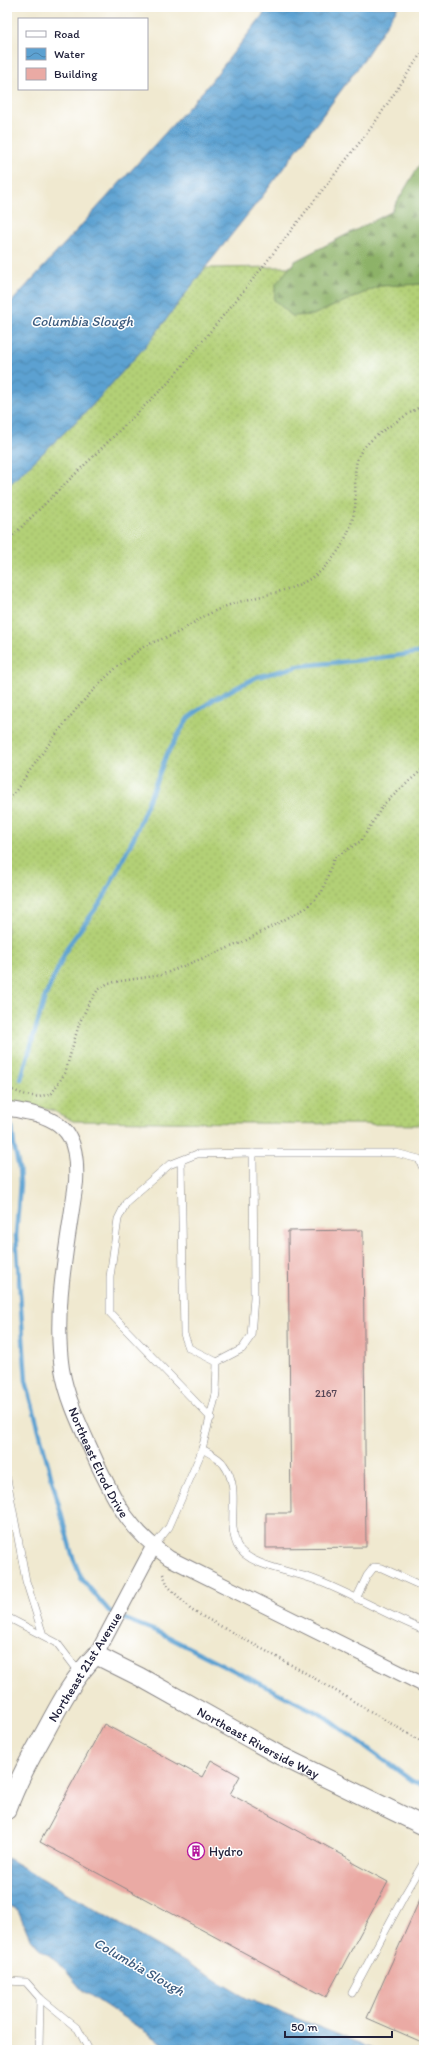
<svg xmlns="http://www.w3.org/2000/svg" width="431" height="2057" viewBox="0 0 431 2057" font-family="Itim,sans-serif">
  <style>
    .grass { fill: url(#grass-dots); stroke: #6a7958 }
    .forest { fill: url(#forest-firs); stroke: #586a51 }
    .water { fill: url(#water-waves); stroke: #3f6286 }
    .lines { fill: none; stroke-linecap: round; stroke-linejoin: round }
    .stream { stroke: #5ca1d1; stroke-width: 4.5 }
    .building { fill: #eaaaa4 }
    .service-casing { stroke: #898686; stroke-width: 8 }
    .minor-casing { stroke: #898686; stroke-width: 16 }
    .tertiary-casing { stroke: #898686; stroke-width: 20 }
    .path { stroke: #898686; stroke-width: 2.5; stroke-dasharray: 1 3; stroke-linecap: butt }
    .service { stroke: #fff; stroke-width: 7 }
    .minor { stroke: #fff; stroke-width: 14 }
    .tertiary { stroke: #fff; stroke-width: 18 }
    .labels { text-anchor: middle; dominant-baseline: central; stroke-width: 3; stroke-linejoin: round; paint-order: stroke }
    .number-label { font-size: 11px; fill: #544455 }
    .street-label { font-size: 13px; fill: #22223b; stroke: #fff }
    .poi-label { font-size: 13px; fill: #22223b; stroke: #fff; text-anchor: start }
    .water-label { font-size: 14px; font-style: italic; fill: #3c5b7e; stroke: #fff }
  </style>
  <defs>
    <pattern id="grass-dots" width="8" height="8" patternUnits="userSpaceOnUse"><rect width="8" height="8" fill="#b2d076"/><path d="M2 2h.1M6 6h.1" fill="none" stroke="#99b267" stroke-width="1.8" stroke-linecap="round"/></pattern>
    <pattern id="forest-firs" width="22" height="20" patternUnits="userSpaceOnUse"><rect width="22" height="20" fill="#8db267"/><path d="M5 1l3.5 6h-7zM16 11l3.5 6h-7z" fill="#739056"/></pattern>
    <pattern id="water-waves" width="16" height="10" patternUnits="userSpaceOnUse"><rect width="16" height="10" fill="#5ca1d1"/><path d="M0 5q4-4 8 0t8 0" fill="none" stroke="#4c83ab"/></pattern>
  </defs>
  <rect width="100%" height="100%" fill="#fff"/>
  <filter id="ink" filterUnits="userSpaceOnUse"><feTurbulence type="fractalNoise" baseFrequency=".025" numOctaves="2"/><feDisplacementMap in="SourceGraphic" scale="8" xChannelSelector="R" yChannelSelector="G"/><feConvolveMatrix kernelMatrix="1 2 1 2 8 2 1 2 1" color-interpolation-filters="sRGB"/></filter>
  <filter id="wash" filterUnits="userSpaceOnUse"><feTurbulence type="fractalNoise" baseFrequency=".012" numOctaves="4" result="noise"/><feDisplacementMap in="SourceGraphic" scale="16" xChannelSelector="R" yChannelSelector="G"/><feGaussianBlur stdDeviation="0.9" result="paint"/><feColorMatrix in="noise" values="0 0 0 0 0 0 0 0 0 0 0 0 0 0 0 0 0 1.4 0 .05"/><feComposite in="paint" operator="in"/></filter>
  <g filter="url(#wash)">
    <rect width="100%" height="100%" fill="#f0e9d0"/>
    <path class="grass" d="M424,265V1125L73,1121L52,1110L7,1102V487L89,409L150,341L205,268Z"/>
    <path class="forest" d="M424,157V284L380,286L313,315L292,316L274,300L276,284L295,261L391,212Z"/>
    <g class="water">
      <path d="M269,7H398L360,65L264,194L205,268L150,341L89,409L7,487V307L205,89Z"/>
      <path d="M7,1858L248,1999L377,2050H173L82,1990L58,1962L38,1947L29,1936L18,1910L7,1904Z"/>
    </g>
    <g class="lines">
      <g class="stream">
        <path d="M21,1079L45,997L68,946L103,899L134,837L167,754L188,718L214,699L257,677L299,666L362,660L424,652"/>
        <path d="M12,1127L14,1146L19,1168L20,1184L16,1236L26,1381L72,1555L81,1578L109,1611L125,1619L158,1632L324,1716L412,1781L424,1786"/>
      </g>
    </g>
    <g id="blocks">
      <g class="building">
        <path d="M363,1230L366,1547L266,1548V1513H291L288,1231Z"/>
        <path d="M104,1724L202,1777L211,1760L240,1776L230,1794L352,1860L351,1862L388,1882L326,1997L40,1842Z"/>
        <path d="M424,1890V2043L367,2018Z"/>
      </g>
    </g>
  </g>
  <g filter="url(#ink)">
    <use href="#blocks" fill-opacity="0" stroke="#898686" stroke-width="1"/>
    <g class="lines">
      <g class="service-casing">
        <g id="service">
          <path d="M181,1161L184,1334L189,1348L217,1362"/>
          <path d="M211,1418L110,1313V1277L118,1219L127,1201L169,1165L197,1154L253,1153"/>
          <path d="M202,1449C209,1453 220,1458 224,1465C242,1489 226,1519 237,1545C247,1566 292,1571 313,1579C351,1593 386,1615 424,1630"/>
          <path d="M7,1479L26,1581L43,1635"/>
          <path d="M153,1547L169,1527L201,1453L216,1394L217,1362L242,1349L251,1336L254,1297L253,1153H396L419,1159L424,1171"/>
          <path d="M356,1599L367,1576L374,1567L382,1568L424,1587"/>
          <path d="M7,1617L57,1643L79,1672"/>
          <path d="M7,1981L26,1982L40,1998L78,2029L89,2050"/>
          <path d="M352,1993L404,1896L424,1862"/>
          <path d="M39,2050L40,1998"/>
        </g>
      </g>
      <g class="minor-casing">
        <g id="minor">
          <path id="s1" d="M7,1109C15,1109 23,1112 31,1113C71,1122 78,1144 76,1182C68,1242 53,1309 62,1369C67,1401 84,1433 97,1463C118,1507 129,1529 169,1558L424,1685"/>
          <path d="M96,1655L153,1547"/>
        </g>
      </g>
      <g class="tertiary-casing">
        <g id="tertiary">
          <path id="s2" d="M7,1810C17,1782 31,1757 45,1732C60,1704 74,1677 96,1655L140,1677L279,1755L424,1826"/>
        </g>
      </g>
      <g class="path">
        <path d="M7,541L169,382L254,278L374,124L424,49"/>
        <path d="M7,803C47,747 85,687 142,648C151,642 163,639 173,635C187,628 199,618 213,612C249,593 297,597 326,566C342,549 351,531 355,507C357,489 351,465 362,450C375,433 406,416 424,404"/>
        <path d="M7,1085L12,1090L26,1095L39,1097L52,1093L65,1073L79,1024L89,1003L97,991L108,983L161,975L243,942L306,908L322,892L334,858L361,841L384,804L424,768"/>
        <path d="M163,1574L168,1586L191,1610L297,1668L424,1743"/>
      </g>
      <use href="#service" class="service"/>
      <use href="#minor" class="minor"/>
      <use href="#tertiary" class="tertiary"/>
    </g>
  </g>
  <defs>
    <g id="building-ring" transform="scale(0.9)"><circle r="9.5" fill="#fff" stroke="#b5179e" stroke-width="1.5"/><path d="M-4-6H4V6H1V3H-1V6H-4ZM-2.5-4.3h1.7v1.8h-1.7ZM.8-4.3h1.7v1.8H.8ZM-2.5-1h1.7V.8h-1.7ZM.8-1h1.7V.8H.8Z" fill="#b5179e"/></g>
  </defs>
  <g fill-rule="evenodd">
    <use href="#building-ring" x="196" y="1851"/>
  </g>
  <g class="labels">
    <g class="number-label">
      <text x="326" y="1393">2167</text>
    </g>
    <g class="street-label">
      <text stroke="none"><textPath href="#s1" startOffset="406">Northeast Elrod Drive</textPath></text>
      <text transform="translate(85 1667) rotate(-58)">Northeast 21st Avenue</text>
      <text stroke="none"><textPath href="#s2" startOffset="364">Northeast Riverside Way</textPath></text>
    </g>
    <g class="poi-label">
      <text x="209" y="1851">Hydro</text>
    </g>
    <g class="water-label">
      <text x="82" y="321">Columbia Slough</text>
      <text transform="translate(139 1967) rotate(30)">Columbia Slough</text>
    </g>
  </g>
  <rect width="431" height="2057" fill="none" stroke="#fff" stroke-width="24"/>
  <rect x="18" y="18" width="130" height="72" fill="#ffffff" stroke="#a7a7b1"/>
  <rect x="26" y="31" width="20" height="6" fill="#ffffff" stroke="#a7a7b1"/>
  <text x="54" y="38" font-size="12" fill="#22223b">Road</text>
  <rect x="26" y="48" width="20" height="12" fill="url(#water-waves)" stroke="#a7a7b1"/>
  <text x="54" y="58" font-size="12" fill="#22223b">Water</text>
  <rect x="26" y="68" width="20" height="12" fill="#eaaaa4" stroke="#a7a7b1"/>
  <text x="54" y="78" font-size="12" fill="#22223b">Building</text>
  <path d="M285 2031v6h107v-6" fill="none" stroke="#22223b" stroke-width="2"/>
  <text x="291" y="2031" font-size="12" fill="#22223b" stroke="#ffffff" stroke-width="3" paint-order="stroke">50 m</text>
</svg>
